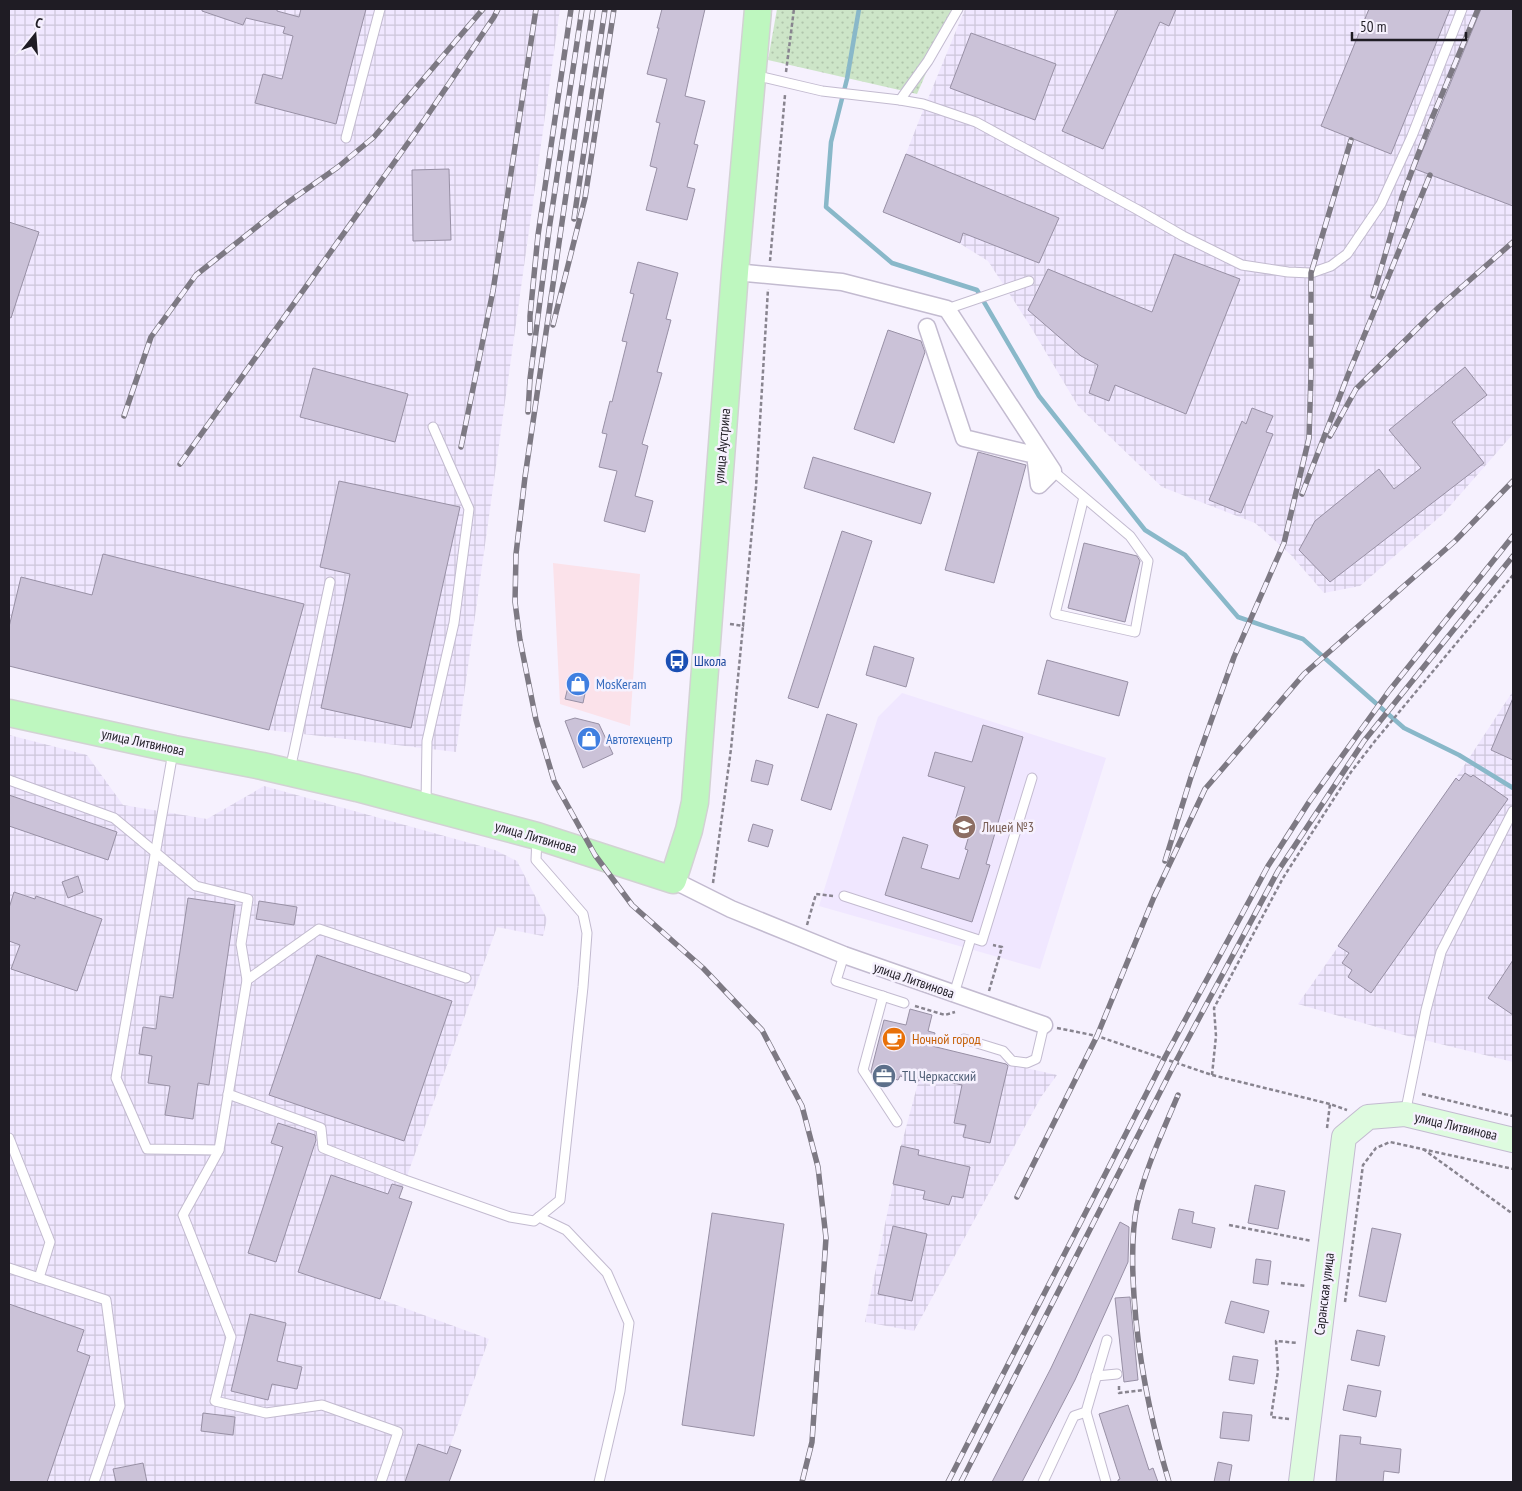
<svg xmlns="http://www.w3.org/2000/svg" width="1522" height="1491" viewBox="0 0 1522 1491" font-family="'PT Sans Narrow',sans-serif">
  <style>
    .commercial { fill: #fbe2ea }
    .industrial { fill: url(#industrial-grid) }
    .built { fill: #f0e7ff }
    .grass { fill: url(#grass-dots) }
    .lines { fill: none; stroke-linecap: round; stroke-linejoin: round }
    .stream { stroke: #89b8c9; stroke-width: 4.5 }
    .building { fill: #cbc2d8; stroke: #9890a5 }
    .service-casing { stroke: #c3bbd0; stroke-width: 11 }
    .minor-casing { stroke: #c3bbd0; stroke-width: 19 }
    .secondary-casing { stroke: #c3bbd0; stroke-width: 26 }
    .primary-casing { stroke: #d2d2d3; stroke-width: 29 }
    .path { stroke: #88848f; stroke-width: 2.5; stroke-dasharray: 4 2.5; stroke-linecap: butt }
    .service { stroke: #fff; stroke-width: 9 }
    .minor { stroke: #fff; stroke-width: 16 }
    .secondary { stroke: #defbdf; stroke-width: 24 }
    .primary { stroke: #bef7bf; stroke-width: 26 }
    .rail-casing { stroke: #7d7983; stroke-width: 5.5 }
    .rail { stroke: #f6f1fe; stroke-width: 4; stroke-dasharray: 11; stroke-linecap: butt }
    .labels { text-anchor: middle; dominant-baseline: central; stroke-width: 5; stroke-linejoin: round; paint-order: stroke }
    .street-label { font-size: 14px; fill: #1f1c24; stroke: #f6f1fe }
    .transit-label { font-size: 14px; fill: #164399; stroke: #f6f1fe; text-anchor: start }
    .shop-label { font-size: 14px; fill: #366cbe; stroke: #f6f1fe; text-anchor: start }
    .education-label { font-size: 14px; fill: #785e54; stroke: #f6f1fe; text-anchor: start }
    .food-label { font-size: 14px; fill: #c56008; stroke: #f6f1fe; text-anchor: start }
    .service-label { font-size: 14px; fill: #4e5e75; stroke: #f6f1fe; text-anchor: start }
  </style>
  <defs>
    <pattern id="industrial-grid" width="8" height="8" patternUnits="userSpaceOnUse" patternTransform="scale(1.25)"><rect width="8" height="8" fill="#f0e7ff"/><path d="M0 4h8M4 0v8" fill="none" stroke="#cdc6da"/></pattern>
    <pattern id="grass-dots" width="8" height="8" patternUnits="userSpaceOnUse" patternTransform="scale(1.25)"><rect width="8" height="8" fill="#cde5c8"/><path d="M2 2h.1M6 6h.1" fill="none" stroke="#b0c4ac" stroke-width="1.8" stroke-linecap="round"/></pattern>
  </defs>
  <rect width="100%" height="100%" fill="#f6f1fe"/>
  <path class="commercial" d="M553,563L640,574L630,726L560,704Z"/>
  <g class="industrial">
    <path d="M9,9H560L456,752L269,730L9,666Z"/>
    <path d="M965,9H1513V434L1443,514L1360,586L1324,593L1291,555L1255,523L1162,487L1078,406L1029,324L988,261L959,243L883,212L920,118Z"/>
    <path d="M1513,691V1062L1404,1035L1298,1004L1456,778Z"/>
    <path d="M9,735L87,755L123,805L207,819L264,786L495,850L517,861L547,919L543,936L497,927L399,1198L412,1202L380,1299L489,1339L450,1446L461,1450L449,1482H9Z"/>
    <path d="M928,1046L1057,1075L1041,1097L914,1331L865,1322L901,1146Z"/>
  </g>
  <path class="built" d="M902,693L1106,758L1040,969L819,906L878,717Z"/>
  <path class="grass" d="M777,9H954L917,94L768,60Z"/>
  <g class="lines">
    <path class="stream" d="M859,9L847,79L831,142L826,207L892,263L977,290L1039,396L1145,530L1185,555L1238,617L1303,639L1404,728L1459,755L1513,788"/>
  </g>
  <g class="building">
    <path d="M202,9H277V11L299,17L301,9H366L336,124L255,103L263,74L282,79L293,36L283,33L285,27L246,18L243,25L202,11Z"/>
    <path d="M662,9H705L685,96L705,101L694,144L698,145L687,187L695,189L687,220L646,210L657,168L650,166L660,123L656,122L667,79L647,74L659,28H657Z"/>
    <path d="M1118,9H1176L1169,26L1160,22L1103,149L1062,131Z"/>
    <path d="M1369,9H1450L1391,154L1321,126Z"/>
    <path d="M1481,9H1513V206L1415,169Z"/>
    <path d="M971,33L1056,64L1035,120L950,88Z"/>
    <path d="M906,154L1059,218L1039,263L963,233L960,243L883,212Z"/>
    <path d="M449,169L451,240L413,241L412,170Z"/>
    <path d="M9,222L39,232L11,318L9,317Z"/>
    <path d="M1174,254L1240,279L1186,414L1115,385L1109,401L1089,393L1098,365L1081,356L1028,310L1048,269L1152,312Z"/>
    <path d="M638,262L678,273L666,319L671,320L657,372L662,373L642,444L648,446L635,496L653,501L645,532L604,521L617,471L599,467L607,434L602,433L610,401L612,402L627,342L622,341L634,294L630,293Z"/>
    <path d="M888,330L921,341L925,352L894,443L854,429Z"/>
    <path d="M1465,367L1487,395L1452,422L1484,463L1330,582L1299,550L1315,521L1379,469L1394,489L1421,468L1389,430Z"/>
    <path d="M313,368L408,394L395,442L300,417Z"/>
    <path d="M1252,408L1273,416L1266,432L1273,434L1241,513L1209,500L1242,421L1246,424Z"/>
    <path d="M978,452L1026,465L994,583L945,570Z"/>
    <path d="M813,457L931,493L921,524L804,488Z"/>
    <path d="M339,481L460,507L411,728L321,708L350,574L320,567Z"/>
    <path d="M842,531L872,541L818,708L788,698Z"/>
    <path d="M1084,543L1137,556L1140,561L1125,622L1068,608Z"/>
    <path d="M103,554L304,604L269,730L9,666V627L21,577L92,595Z"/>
    <path d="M874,646L914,658L906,687L866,675Z"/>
    <path d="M1047,660L1128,682L1119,716L1038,694Z"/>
    <path d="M571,675L588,679L583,703L565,699Z"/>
    <path d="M1513,698V760L1491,750Z"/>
    <path d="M827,714L857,724L831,810L801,800Z"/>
    <path d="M575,718L599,724L613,754L583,768L565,721Z"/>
    <path d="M983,725L1023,737L986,864L990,865L972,922L885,895L903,837L928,845L921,868L959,879L968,850L965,849L971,829L954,824L965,787L928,776L935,752L972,762Z"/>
    <path d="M756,760L773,765L768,785L751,781Z"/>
    <path d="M1465,773L1471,777L1473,775L1508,799L1371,993L1348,977L1352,970L1342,963L1349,953L1338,946L1456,778L1459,781Z"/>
    <path d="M9,795L117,832L108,860L9,826Z"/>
    <path d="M753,824L773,830L768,847L748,841Z"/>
    <path d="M78,876L83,892L68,898L62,882Z"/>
    <path d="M14,892L35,899L36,896L102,919L77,991L11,969L20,945L9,941V908Z"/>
    <path d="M188,898L235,905L209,1085L198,1083L193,1119L165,1115L170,1086L148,1083L152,1056L139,1054L143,1027L156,1029L160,996L173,998Z"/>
    <path d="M259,901L297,907L294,925L256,919Z"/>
    <path d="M317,955L452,1001L404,1141L269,1095Z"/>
    <path d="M1513,960V1015L1488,998Z"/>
    <path d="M910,1009L932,1015L928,1031L935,1033L932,1046L1006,1064L1008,1066L990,1143L963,1137L966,1125L954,1123L962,1085L920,1075L919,1081L900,1076L898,1080L872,1073L871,1071L884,1020L906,1025Z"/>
    <path d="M278,1123L315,1135L316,1140L276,1262L248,1253L283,1147L271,1143Z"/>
    <path d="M901,1146L919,1150L918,1155L970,1167L963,1198L952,1196L949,1205L923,1199L925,1191L893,1184Z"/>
    <path d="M331,1175L388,1194L392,1184L403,1187L399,1198L412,1202L380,1299L298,1272Z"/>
    <path d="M1255,1185L1285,1191L1278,1229L1248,1223Z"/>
    <path d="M1179,1209L1194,1212L1192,1223L1215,1228L1211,1248L1172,1239Z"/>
    <path d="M712,1213L784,1224L754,1436L682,1425Z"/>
    <path d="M1120,1222L1129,1227L1128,1262L1075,1380L1022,1482H992L1051,1368Z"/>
    <path d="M893,1226L927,1234L912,1301L878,1294Z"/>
    <path d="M1372,1228L1401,1234L1386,1302L1359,1296Z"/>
    <path d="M1256,1259L1271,1261L1268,1285L1253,1283Z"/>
    <path d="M1130,1297L1138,1380L1124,1382L1115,1298Z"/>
    <path d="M1231,1301L1269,1311L1264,1333L1225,1323Z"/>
    <path d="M9,1304L84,1330L77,1351L90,1356L47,1482H9Z"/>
    <path d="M250,1314L286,1323L277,1361L302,1367L297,1389L272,1384L268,1400L231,1391Z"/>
    <path d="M1357,1330L1385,1336L1379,1366L1351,1360Z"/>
    <path d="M1233,1356L1258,1360L1254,1384L1229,1380Z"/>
    <path d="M1348,1385L1381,1391L1376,1417L1343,1410Z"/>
    <path d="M1128,1405L1149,1470L1153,1468L1158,1482H1118V1480L1120,1479L1099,1414Z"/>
    <path d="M1223,1412L1252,1415L1249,1441L1220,1438Z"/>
    <path d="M203,1413L235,1417L233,1435L201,1431Z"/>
    <path d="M1340,1435L1361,1437L1360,1444L1401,1449L1399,1473L1384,1471L1383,1482H1336Z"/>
    <path d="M418,1444L447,1454L450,1446L461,1450L449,1482H405Z"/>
    <path d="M1218,1462L1232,1465L1229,1482H1214Z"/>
    <path d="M143,1463L147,1482H116L113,1469Z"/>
  </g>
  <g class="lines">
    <g class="service-casing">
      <g id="service">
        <path d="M754,75L822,91L900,100L928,61L958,9"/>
        <path d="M900,100L923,104L976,122L1138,210L1183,236L1242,265L1288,272L1311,273L1331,266L1347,254L1381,204L1412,136L1462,9"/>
        <path d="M346,138L380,9"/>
        <path d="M947,309L1029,281"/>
        <path d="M1053,471L1130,536L1148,561L1135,632L1055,614L1084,497"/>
        <path d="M173,752L116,1078L147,1149L219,1150"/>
        <path d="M290,770L330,582"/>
        <path d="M9,780L114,818L196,886L248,899L241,944L247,980"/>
        <path d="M426,804L427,741L454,623L469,509L433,427"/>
        <path d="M844,896L982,941L1032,778"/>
        <path d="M844,955L836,981L904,1003"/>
        <path d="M954,994L971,938"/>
        <path d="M883,996L863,1070L897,1122"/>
        <path d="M964,1039L1003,1051L1012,1061L1027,1063L1036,1059L1044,1025"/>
        <path d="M228,1094L321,1128L323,1148L405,1180L510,1217L534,1221L560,1200L583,987L587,933L583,914L536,860L537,838"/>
        <path d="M1405,1114L1426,1010L1441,952L1513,811"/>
        <path d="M9,1138L50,1242L39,1278"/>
        <path d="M539,1217L566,1230L607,1273L629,1323L620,1391L599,1482"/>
        <path d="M9,1268L106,1300L120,1406L94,1482"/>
        <path d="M1096,1376L1117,1374"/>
        <path d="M381,1482L398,1432L322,1405L266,1413L215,1401L231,1337L183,1215L219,1150L247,980L319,929L466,978"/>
        <path d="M1043,1482L1074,1416L1086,1412"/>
        <path d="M1106,1482L1086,1412L1107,1340"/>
      </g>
    </g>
    <g class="minor-casing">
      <g id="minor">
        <path d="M735,272L842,282L947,309L1053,471L1039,485L1035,455L964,438L927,327"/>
        <path d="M673,880L731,909L844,955L1044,1025"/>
      </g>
    </g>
    <g class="secondary-casing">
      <path id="secondary" d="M1301,1482L1344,1137L1368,1117L1405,1114L1513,1140"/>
    </g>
    <g class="primary-casing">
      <path id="primary" d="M9,713L174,749L262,766L357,788L537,836L673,880L689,830L695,802L735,272L758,9"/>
    </g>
    <g class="path">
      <path d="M786,72L794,9"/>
      <path d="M770,261L785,95"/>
      <path d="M730,624L743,626L756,487L768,289"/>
      <path d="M713,883L731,749L743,626"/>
      <path d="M807,925L816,894L833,896"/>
      <path d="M989,991L1002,947L993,945"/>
      <path d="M915,1006L945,1015L955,1012"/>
      <path d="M1057,1028L1097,1036L1212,1075L1330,1104L1347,1110"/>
      <path d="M1212,1075L1216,1036L1214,1008L1283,878L1351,772L1375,741L1513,575"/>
      <path d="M1422,1094L1513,1116"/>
      <path d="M1327,1128L1330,1104"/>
      <path d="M1423,1149L1513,1214"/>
      <path d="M1229,1225L1312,1241"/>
      <path d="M1281,1283L1306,1286"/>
      <path d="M1345,1302L1363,1165L1376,1148L1390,1142L1513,1169"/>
      <path d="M1119,1386V1393L1143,1390"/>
      <path d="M1289,1419L1271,1417L1278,1371L1276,1341L1298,1343"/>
    </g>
    <use href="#service" class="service"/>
    <use href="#minor" class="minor"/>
    <use href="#secondary" class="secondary"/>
    <use href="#primary" class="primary"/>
    <g class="rail-casing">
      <g id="rail">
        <path d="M593,9L525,477L516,554L515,602L520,640L536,720L554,781L595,855L632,905L703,968L762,1030L802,1106L818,1167L826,1238L812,1442L802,1482"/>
        <path d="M574,219L605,9"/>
        <path d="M1373,296L1402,197L1432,118L1478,9"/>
        <path d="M553,325L585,198L614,9"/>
        <path d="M530,333V316L538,235L571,9"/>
        <path d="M528,412L530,379L549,230L582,9"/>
        <path d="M124,416L151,337L196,275L287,203L338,167L374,137L483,9"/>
        <path d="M1330,436L1356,389L1439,307L1513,242"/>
        <path d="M461,447L493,291L536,9"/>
        <path d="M180,464L425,119L494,17L498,9"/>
        <path d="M1302,494L1348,375L1430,175"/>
        <path d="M1165,861L1191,777L1234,657L1284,543L1309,438L1311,374V273L1351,140"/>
        <path d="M1017,1197L1097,1036L1154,897L1205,789L1304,674L1455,541L1513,481"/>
        <path d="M948,1482L1164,1059L1268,866L1309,802L1389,691L1513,536"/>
        <path d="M961,1482L1175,1063L1278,871L1364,741L1513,556"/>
        <path d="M1169,1482C1151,1422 1138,1359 1134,1296C1132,1266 1131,1235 1137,1205C1146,1167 1163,1131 1178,1095"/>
      </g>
    </g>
    <use href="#rail" class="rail"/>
  </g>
  <defs>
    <g id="bus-disc" transform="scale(1.25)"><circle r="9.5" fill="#1a4fb4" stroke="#f6f1fe"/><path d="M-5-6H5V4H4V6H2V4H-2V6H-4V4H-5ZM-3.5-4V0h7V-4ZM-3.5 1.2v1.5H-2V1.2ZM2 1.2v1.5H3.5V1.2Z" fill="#fff"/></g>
    <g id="shop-disc" transform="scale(1.25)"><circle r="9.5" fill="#3f7fe0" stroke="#f6f1fe"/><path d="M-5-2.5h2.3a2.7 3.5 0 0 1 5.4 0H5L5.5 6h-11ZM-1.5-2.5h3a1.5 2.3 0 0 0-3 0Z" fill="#fff"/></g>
    <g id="school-disc" transform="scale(1.25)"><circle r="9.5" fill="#8d6e63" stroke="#f6f1fe"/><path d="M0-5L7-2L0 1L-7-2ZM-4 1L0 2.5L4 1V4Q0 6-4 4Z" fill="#fff"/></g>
    <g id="cafe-disc" transform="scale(1.25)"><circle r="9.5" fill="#e8710a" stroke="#f6f1fe"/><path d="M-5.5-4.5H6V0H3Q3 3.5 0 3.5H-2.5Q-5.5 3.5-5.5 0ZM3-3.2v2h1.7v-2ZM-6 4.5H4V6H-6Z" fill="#fff"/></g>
    <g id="office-disc" transform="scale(1.25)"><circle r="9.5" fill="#5c6f8a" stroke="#f6f1fe"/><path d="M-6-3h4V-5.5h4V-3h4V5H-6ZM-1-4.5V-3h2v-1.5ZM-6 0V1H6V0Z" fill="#fff"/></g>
  </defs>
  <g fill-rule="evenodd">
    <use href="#bus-disc" x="677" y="661"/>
    <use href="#shop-disc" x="578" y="684"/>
    <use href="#shop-disc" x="589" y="739"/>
    <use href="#school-disc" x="964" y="827"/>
    <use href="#cafe-disc" x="894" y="1039"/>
    <use href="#office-disc" x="884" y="1076"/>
  </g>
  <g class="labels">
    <g class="street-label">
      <text transform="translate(722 446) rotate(-85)">улица Аустрина</text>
      <text transform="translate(143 742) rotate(12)">улица Литвинова</text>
      <text transform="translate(536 837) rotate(16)">улица Литвинова</text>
      <text transform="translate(914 980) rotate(19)">улица Литвинова</text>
      <text transform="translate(1456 1126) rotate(13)">улица Литвинова</text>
      <text transform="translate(1324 1294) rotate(-83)">Саранская улица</text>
    </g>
    <g class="transit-label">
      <text x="694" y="661">Школа</text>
    </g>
    <g class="shop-label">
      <text x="596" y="684">MosKeram</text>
      <text x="606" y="739">Автотехцентр</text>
    </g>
    <g class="education-label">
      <text x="982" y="827">Лицей №3</text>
    </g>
    <g class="food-label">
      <text x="912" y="1039">Ночной город</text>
    </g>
    <g class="service-label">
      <text x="902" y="1076">ТЦ Черкасский</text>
    </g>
  </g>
  <rect width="1522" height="1491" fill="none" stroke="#1f1c24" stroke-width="20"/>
  <g transform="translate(35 35) rotate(17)" stroke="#f6f1fe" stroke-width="4" paint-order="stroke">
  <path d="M0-4L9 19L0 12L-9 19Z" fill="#1f1c24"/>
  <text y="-8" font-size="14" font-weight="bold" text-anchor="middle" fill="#1f1c24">С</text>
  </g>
  <path d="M1352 32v8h114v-8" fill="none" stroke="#1f1c24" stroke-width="2.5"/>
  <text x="1360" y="32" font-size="15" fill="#1f1c24" stroke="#f6f1fe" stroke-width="4" paint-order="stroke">50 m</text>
</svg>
